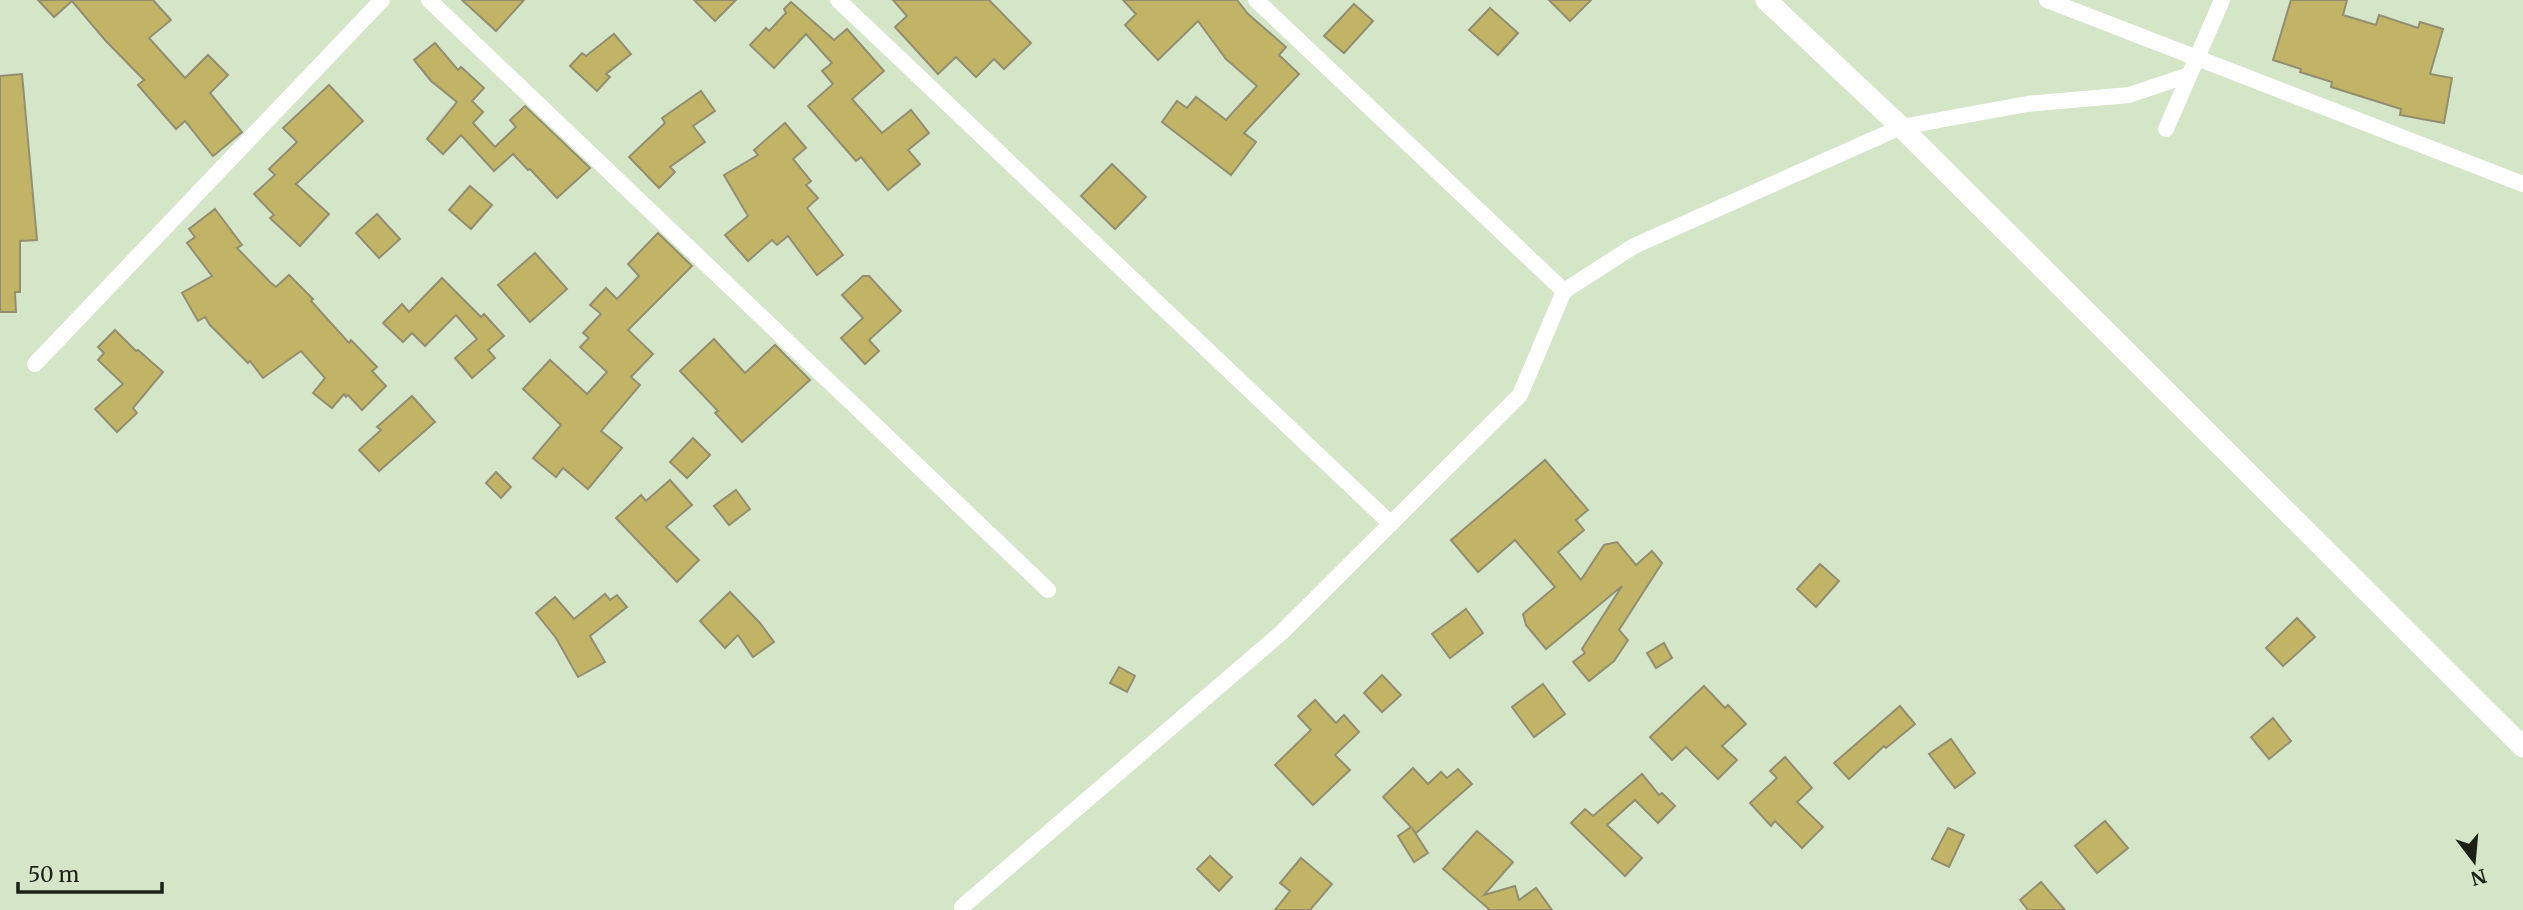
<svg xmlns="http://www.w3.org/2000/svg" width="2523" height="910" viewBox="0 0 2523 910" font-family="Merriweather,serif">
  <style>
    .building { fill: #c2b466; stroke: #938e70; stroke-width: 2 }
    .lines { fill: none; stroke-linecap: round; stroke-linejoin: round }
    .minor { stroke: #fff; stroke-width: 16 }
    .tertiary { stroke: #fff; stroke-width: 21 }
  </style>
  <rect width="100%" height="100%" fill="#d5e5c8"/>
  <g class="building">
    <path d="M38,0H153L171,20L149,38L185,78L208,55L228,75L210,93L242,132L213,156L185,121L176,129L138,85L144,80L105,40L72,1L54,17Z"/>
    <path d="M462,0H524L496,31Z"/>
    <path d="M694,0H736L715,21Z"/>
    <path d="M893,0H989L1031,43L1004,69L994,59L976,77L956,57L938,74L895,27L907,16Z"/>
    <path d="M1123,0H1237L1248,14L1286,47L1279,55L1299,74L1244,133L1256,142L1231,175L1162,122L1177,101L1187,108L1196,97L1226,120L1257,86L1226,59L1198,21L1158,60L1125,25L1136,14Z"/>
    <path d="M1549,0H1591L1570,21Z"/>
    <path d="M2291,0H2347L2343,15L2376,25L2379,15L2418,28L2420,22L2443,29L2430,74L2452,78L2444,123L2400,115L2401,109L2331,87L2332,82L2300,72L2301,69L2273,60Z"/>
    <path d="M791,2L834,40L847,29L884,71L852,99L882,133L911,110L929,133L908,150L920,164L888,190L861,157L856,161L808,106L833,84L822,71L832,63L806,34L774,68L750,45L766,28L769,31L786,13L784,9Z"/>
    <path d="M1354,4L1373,21L1344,53L1324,36Z"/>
    <path d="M1490,8L1518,33L1498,55L1469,30Z"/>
    <path d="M614,34L631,54L606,74L610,77L597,91L570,66L582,53L586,56Z"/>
    <path d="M435,43L458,70L461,67L484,88L472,101L483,112L473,123L495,147L516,127L510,120L525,106L590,168L557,198L530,169L528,170L513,154L494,171L461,135L443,154L427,139L457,102L431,81L414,60Z"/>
    <path d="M22,74L37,240L20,241V292H15L16,312H0V76Z"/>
    <path d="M329,85L363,121L296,184L329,214L300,246L270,218L274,215L254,194L275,175L269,169L297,142L283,128Z"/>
    <path d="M701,91L715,111L693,126L705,142L670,167L675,172L659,188L629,157L665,123L662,118Z"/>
    <path d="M785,123L806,148L793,159L811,181L806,185L818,198L807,208L843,255L817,275L788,236L777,245L772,240L748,261L725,235L748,216L724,175L758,155L754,150Z"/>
    <path d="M1112,164L1146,197L1115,229L1081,196Z"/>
    <path d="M470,186L492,205L471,229L449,210Z"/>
    <path d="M215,209L242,245L237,248L270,282L276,287L289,275L313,299L311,301L349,343L351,340L377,367L372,371L386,386L362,410L348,395L346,397L344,394L332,408L313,393L325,378L301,351L263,378L250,361L248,363L210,325L205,317L198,321L182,293L212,276L187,243L195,237L189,229Z"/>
    <path d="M377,214L400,239L379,258L356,233Z"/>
    <path d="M658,233L692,266L628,330L653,354L631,377L640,385L601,431L622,448L588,489L563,468L556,477L533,458L561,425L523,389L550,360L587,394L607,372L580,347L589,338L583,333L601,314L590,305L606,288L617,299L639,276L628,264Z"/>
    <path d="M535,253L567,289L530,322L498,285Z"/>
    <path d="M863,276H869L901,311L869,340L879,351L865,364L841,338L863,318L842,295Z"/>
    <path d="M442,278L481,317L484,314L504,336L488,350L495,358L472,378L455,358L477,339L456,315L425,346L412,333L403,342L383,323L402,304L409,312Z"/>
    <path d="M115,330L136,351L138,350L163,372L133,408L137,413L117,432L95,409L123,384L98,360L104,353L98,347Z"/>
    <path d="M714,339L745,373L775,345L810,380L742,442L715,413L718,411L680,371Z"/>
    <path d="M412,396L435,422L379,471L359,450L381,430L377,427Z"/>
    <path d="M693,438L710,455L687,478L670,462Z"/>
    <path d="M1545,460L1588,510L1576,520L1584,530L1558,552L1581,580L1604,545L1617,542L1636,565L1652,551L1662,563L1619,630L1628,640L1614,661L1589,681L1573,662L1585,653L1582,649L1622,586L1546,649L1526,625L1523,614L1555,587L1515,540L1478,572L1451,540Z"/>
    <path d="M496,472L511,487L501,498L486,483Z"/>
    <path d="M670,480L692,505L666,527L699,560L677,582L616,518L641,495L646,501Z"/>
    <path d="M736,490L750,509L729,525L714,506Z"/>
    <path d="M1820,564L1839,581L1816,607L1797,589Z"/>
    <path d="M730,592L760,623L774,642L753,657L738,635L725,648L700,621Z"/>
    <path d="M605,594L610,600L617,595L627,607L590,636L605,662L578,677L556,638L536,613L555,597L574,619Z"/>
    <path d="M1466,609L1483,633L1450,658L1432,634Z"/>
    <path d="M2297,618L2315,637L2283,666L2266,648Z"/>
    <path d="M1664,643L1672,658L1656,668L1647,653Z"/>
    <path d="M1119,667L1135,676L1127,692L1110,683Z"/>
    <path d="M1382,675L1401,695L1382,712L1364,693Z"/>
    <path d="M1543,684L1565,714L1534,737L1512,707Z"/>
    <path d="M1704,686L1725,708L1728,705L1746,724L1722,746L1737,760L1718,779L1686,747L1672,760L1650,737Z"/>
    <path d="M1315,700L1336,723L1344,715L1359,732L1335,755L1350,770L1313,805L1275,765L1311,730L1298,716Z"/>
    <path d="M1900,706L1915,724L1886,748L1884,746L1849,779L1834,763Z"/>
    <path d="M2273,718L2291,741L2269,759L2251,737Z"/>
    <path d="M1951,739L1975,773L1955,788L1929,754Z"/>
    <path d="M1785,757L1812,788L1797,802L1823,827L1802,848L1775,821L1771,826L1750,803L1777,778L1770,771Z"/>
    <path d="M1413,768L1428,784L1441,772L1447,778L1458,769L1472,784L1416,833L1412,828L1428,853L1414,862L1398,836L1411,827L1383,797Z"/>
    <path d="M1642,774L1659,795L1662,793L1675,806L1658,823L1635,800L1607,825L1642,858L1625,876L1571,823L1585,809L1593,816Z"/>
    <path d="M2105,821L2128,848L2097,873L2075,846Z"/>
    <path d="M1948,828L1964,835L1949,867L1932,859Z"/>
    <path d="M1477,831L1513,862L1484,895L1515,886L1519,900L1536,888L1552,910H1490L1443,869Z"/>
    <path d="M1210,856L1232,877L1219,891L1197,869Z"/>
    <path d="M1301,858L1332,884L1310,910H1275L1290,891L1280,883Z"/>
    <path d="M2041,882L2065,910H2028L2020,900Z"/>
  </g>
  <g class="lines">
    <g class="minor">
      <path d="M429,0L1048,590"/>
      <path d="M838,0L1391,524"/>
      <path d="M1256,0L1564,291"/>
      <path d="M2047,0L2523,184"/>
      <path d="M2166,129L2222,0"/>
      <path d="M35,364L382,0"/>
      <path d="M962,907L1281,633L1520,395L1564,291L1634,246L1901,127L2027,104L2129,95L2189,75"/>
    </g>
    <path class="tertiary" d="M1766,0L1901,127L2523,747"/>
  </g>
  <g transform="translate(2474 861) rotate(164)" stroke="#d5e5c8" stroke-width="5" paint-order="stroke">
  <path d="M0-5L12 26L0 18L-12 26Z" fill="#1b2116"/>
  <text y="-10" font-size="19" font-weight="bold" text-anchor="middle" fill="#1b2116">N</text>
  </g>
  <path d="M18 882v10h144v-10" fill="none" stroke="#1b2116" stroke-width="3.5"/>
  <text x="28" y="882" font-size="21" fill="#1b2116" stroke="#d5e5c8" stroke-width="5" paint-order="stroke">50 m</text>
</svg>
